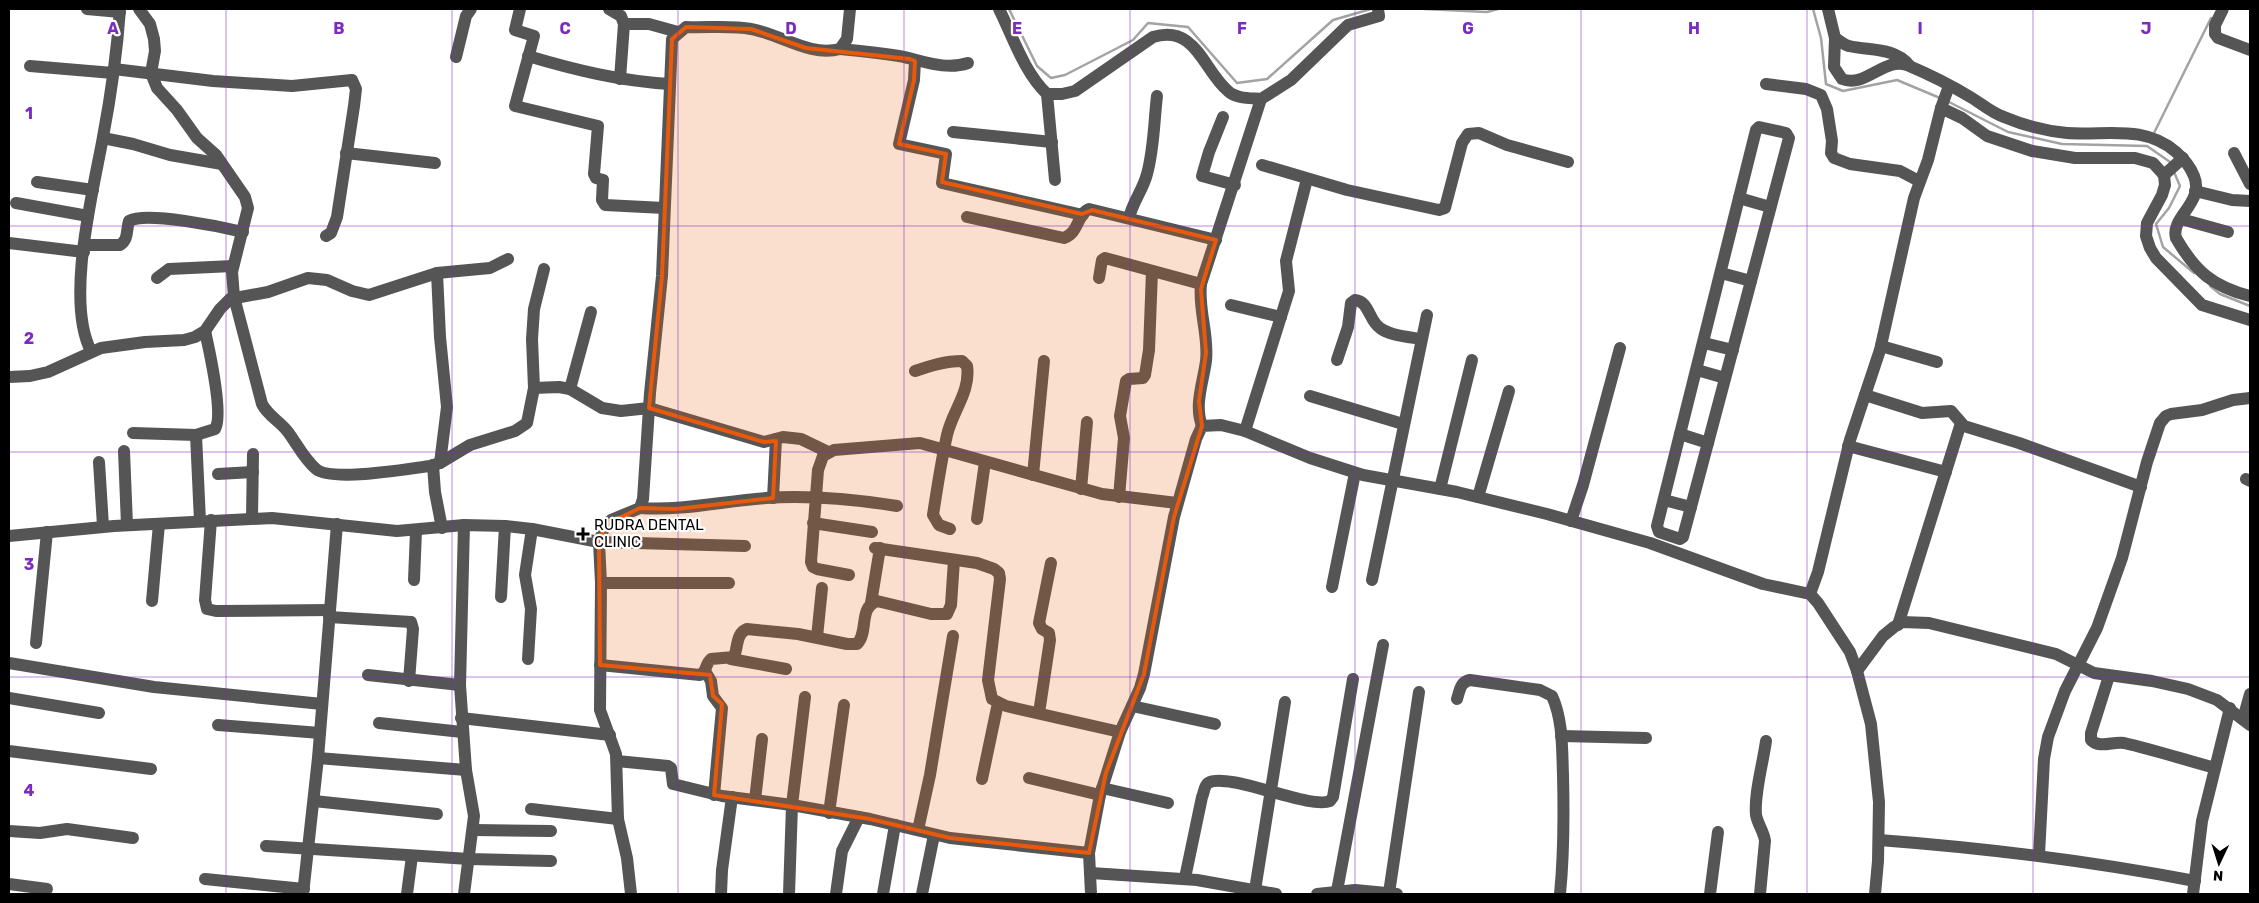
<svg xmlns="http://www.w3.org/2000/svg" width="2259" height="903" viewBox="0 0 2259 903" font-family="Rubik,sans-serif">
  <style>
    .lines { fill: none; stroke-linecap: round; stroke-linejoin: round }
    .stream { stroke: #a3a3a3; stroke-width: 2.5 }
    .minor { stroke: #555; stroke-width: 12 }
    .marked { fill: #e8590c; fill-opacity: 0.2; stroke: #e8590c; stroke-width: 4; stroke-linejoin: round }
    .grid { fill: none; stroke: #7b2cbf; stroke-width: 1; stroke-opacity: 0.55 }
    .poi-dot { fill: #000; stroke: #fff; stroke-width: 2 }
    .labels { text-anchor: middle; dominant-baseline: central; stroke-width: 4.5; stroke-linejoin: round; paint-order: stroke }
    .poi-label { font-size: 15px; fill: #000; stroke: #fff; text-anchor: start }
    .grid-label { font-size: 16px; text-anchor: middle; font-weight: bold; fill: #7b2cbf; stroke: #fff; stroke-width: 4.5; stroke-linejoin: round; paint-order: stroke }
  </style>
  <rect width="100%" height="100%" fill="#fff"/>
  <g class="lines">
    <g class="stream">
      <path d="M1009,9L1037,66L1051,78L1065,75L1133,40L1148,23L1188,27L1237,83L1267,79L1333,20L1371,9"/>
      <path d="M1424,9L1487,12L1498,9"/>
      <path d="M1813,9L1821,38L1826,84L1843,91L1897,80L1940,98"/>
      <path d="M1947,101L2008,132L2062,144L2147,146L2170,162"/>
      <path d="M2153,135L2211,18"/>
      <path d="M2174,172L2180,186L2169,208L2156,224L2163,247L2194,273"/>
      <path d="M2210,286L2220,294L2250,306"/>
    </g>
    <g class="minor">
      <path d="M87,9L120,12"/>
      <path d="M139,9L150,24L154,39L155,51L151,73L157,88L177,110L197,138L216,155L245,197L248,208L232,272L234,297L262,404C268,416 280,421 288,432C297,444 304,459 316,469C331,482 409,469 430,466L440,463L470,445L515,431L527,423L534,388L532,339L534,309L544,269"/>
      <path d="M520,9L515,30L534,36L515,106L598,126L594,174L596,178L603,180L602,200L605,205L664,208"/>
      <path d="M609,9L621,16L624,24L620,79"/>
      <path d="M999,9C1013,37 1024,72 1047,94H1062L1075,91L1153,37C1196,24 1203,70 1228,91C1236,99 1251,98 1261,99"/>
      <path d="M1828,9L1835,38L1834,67L1842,79C1866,88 1884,57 1907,65C1926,73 1954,87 1972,98C1982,104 1992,113 2004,117C2023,125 2046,131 2067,133C2105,136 2144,124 2176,152C2183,158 2190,166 2194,176C2205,203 2170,217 2176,238C2195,271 2213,287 2250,296"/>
      <path d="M2223,9L2215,25V34L2218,38L2250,50"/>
      <path d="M624,24H649L678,32"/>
      <path d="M1835,38C1839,40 1844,45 1849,46C1870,51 1894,47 1909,65"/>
      <path d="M840,49C860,51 879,53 899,56C921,60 945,71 968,63"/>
      <path d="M528,56C575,70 620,81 670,84"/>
      <path d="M456,57L466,16L471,9"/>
      <path d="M915,61L914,80L899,144L946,154L942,183L1083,215"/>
      <path d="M30,66L113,73"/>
      <path d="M114,69L213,81L292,86L352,80L356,89L354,106L337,217L331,233L326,236"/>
      <path d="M1766,84L1806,89L1821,95L1827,109L1832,141L1831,153L1834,158L1850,164L1900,171L1919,181"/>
      <path d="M1949,86L1941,108L1962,118L1987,136L2032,151L2075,158H2135L2153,163L2164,175L2165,185L2162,195L2147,223L2146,236L2150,248L2156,258L2202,305L2250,320"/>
      <path d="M1047,94L1055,180"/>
      <path d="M1223,117L1209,152L1202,176L1235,185"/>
      <path d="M1759,127L1786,133L1789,138L1683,537L1680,539L1659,532L1657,526L1756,130Z"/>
      <path d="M953,132L1052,142"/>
      <path d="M103,138L133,144L170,155L222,164"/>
      <path d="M346,153L435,163"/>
      <path d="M2234,153L2250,184"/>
      <path d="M1262,165L1347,190L1439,210L1445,208L1446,204L1462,143L1468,134L1479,133L1507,145L1568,162"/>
      <path d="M2164,175L2183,158"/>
      <path d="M37,182L93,190"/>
      <path d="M2195,191L2232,200L2250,201"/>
      <path d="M1739,198L1770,207"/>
      <path d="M16,203L88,216"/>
      <path d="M967,217L1064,238C1079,233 1077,214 1089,209L1216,240"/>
      <path d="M1129,218C1133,201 1143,190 1147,174C1154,149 1154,121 1157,96"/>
      <path d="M2181,219L2228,232"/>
      <path d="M9,243L84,252"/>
      <path d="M84,245H120C129,239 126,230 129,221C146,211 222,227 243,232"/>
      <path d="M437,273L440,337L447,407L440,463"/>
      <path d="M1721,273L1751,281"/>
      <path d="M157,278L169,269L233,266"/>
      <path d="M1099,278L1102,260L1105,258L1201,284"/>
      <path d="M1231,305L1281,317"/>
      <path d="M1704,343L1733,350"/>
      <path d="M1881,346L1937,362"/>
      <path d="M91,351C65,301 93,192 103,137C111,95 117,52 120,9"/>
      <path d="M1337,360L1348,327L1351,303L1355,300C1369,301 1369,321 1380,328C1390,336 1409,337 1421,339"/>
      <path d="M1697,370L1725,378"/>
      <path d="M915,371C930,366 945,361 962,361L967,366C971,391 952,412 947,435C941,462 937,489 933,515L939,525L950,529"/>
      <path d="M9,377L30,376L48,372L101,348L145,342L184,340L195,337L205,331L220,309L230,299L268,292L308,278L327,280L352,291L369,295L437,273L490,268L508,259"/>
      <path d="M534,388L559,387L570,389L602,408L621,411L649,408L764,442L783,437L801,439L828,452"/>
      <path d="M570,389L591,312"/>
      <path d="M1865,395L1922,413L1951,411L1964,426L2019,443L2141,487"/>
      <path d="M1310,396L1403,424"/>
      <path d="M1202,426C1194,405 1203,383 1206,361C1209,335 1198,310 1201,284L1261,99L1291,80L1348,25L1379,16L1378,9"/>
      <path d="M1245,431L1289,291L1286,261L1307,179"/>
      <path d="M133,433L196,435L215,429C224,415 209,349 205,331"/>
      <path d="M1680,434L1708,443"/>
      <path d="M196,435L200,521"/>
      <path d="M1848,446L1946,472"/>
      <path d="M124,451L127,525"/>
      <path d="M99,462L103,526"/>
      <path d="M433,465L435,492L442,528"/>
      <path d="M218,474L253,472"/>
      <path d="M1033,475L1044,361"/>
      <path d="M2246,479L2250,481"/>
      <path d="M1081,489L1087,422"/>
      <path d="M1440,489L1472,360"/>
      <path d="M1119,497L1124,438L1120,416L1126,381L1129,379L1143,378L1145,375L1149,350L1152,271"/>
      <path d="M1478,497L1509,391"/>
      <path d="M773,498L776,439"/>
      <path d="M1664,500L1691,507"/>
      <path d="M640,508C683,511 723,501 766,498C810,495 853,499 897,506"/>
      <path d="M252,518L253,454"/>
      <path d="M977,519L985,462"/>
      <path d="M211,520L205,600L207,609L216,611L330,610"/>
      <path d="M1571,521L1583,485L1620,348"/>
      <path d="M813,523L872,532"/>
      <path d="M464,525L460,685L466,770L474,816L464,894"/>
      <path d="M9,536L114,526L272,518L397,531L464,525L505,526L532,529L599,542L745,546"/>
      <path d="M875,548L977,563L994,569L999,573L1000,579L988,680L992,699L1006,706L1120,732"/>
      <path d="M849,575L817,569L813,567L811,562L818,470L823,456L834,450L920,443L1102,494L1177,503"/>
      <path d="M414,580L416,531"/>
      <path d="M1372,580L1427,315"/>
      <path d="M601,583H729"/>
      <path d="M1332,587L1355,473"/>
      <path d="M1810,594L1818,572L1850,440L1880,350L1914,198L1928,160L1941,108"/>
      <path d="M501,597L505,526"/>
      <path d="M152,601L159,524"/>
      <path d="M871,603L880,548"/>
      <path d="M329,617L411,622L413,629L409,681"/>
      <path d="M1898,625L1961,423"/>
      <path d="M817,637L822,588"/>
      <path d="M36,643L47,532"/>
      <path d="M528,659L531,609L525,575L532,529"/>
      <path d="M731,659L786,669"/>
      <path d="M9,663L154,687L322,704"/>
      <path d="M600,665L700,675C707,672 705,664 711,659L734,657C738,647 736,633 747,629L798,634L847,644H857C869,632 858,608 877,601L931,614H947L951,605L954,560"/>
      <path d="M705,671L711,681L713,696L722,708L714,795"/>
      <path d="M1857,671L1883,636L1894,627L1902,622L1929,623L2056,654L2094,673L2152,681L2188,689L2217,700L2250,725"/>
      <path d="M368,675L460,685"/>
      <path d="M2109,676L2091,733V740C2100,749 2113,741 2124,743C2155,750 2185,760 2215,768"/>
      <path d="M9,698L99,713"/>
      <path d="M1457,699C1460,690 1460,682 1470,680L1540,690L1552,696C1563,720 1562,749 1563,775C1564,815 1564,854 1560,894"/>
      <path d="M1132,706L1215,724"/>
      <path d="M1039,713L1050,640L1049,633L1042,629L1039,623L1051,563"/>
      <path d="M461,718L610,735"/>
      <path d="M2243,719L2250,694"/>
      <path d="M379,723L462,732"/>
      <path d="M218,725L320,733"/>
      <path d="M1561,736L1646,738"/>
      <path d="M9,751L151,769"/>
      <path d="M318,758L466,770"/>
      <path d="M617,761L668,766L671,768L673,784L722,796L792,805L870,819L950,838L1089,853"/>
      <path d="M1029,778L1100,795"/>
      <path d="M982,779L998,703"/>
      <path d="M1102,788L1168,803"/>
      <path d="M755,800L762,739"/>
      <path d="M314,801L437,814"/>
      <path d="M531,809L618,819"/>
      <path d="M829,813L844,705"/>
      <path d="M474,830L551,831"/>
      <path d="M918,830L930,775L953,636"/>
      <path d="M9,831L40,833L67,829L133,838"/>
      <path d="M1879,840C1986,848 2090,861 2195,881"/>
      <path d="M266,846L469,859L551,861"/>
      <path d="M2039,855L2044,759L2048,737L2065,691L2097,628L2122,558L2147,462L2160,423L2166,416L2171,414L2202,410L2233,400L2250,398"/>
      <path d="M1091,873L1197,880L1276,894"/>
      <path d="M1185,878L1202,797C1204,793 1204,786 1208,783C1227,771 1310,810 1330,801L1333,797L1353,679"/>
      <path d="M205,879L304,889"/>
      <path d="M9,884L47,889"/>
      <path d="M1255,890L1285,702"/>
      <path d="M1337,891L1383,645"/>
      <path d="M1389,893L1419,692"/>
      <path d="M303,894L318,758L337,524"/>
      <path d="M407,894L412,856"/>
      <path d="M631,894L627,858L618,819L616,754L600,710L601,583L599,542L605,525L611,520L640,508L643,499L650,393L662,276L672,39L686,27C707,28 731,25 751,29C781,34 809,57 840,49L847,39L850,9"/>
      <path d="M721,894L722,870L732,797"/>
      <path d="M789,894L792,805L805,697"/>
      <path d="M836,894L842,851L859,817"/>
      <path d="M883,894L895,825"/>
      <path d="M922,894L934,835"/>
      <path d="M1091,894L1089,853L1100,795L1120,732L1140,688L1144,674L1174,517L1196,439L1202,426L1221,425L1245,431L1310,458L1363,475L1457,492L1547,514L1650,543L1763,584L1810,594L1818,603L1850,652L1857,671L1871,724L1879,802L1878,861L1875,894"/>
      <path d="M1317,894L1355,890L1397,894"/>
      <path d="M1710,894L1718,832"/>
      <path d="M1760,894L1765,841C1764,832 1758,825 1756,815C1754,794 1763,763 1766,741"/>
      <path d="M2193,894L2202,821L2230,708"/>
    </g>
  </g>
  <path class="marked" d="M686,27L751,29L806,48L910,59L915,61L914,80L899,144L946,154L942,182L1082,214L1092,210L1216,240L1201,289L1206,353L1199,401L1202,426L1174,517L1144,674L1106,773L1089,853L950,838L870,819L714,795L722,704L713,696L710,675L600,665L599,542L605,525L640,508L676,509L773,498L776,441L764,442L649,408L662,276L672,39Z"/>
  <path class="grid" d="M226,9V894M452,9V894M678,9V894M904,9V894M1130,9V894M1355,9V894M1581,9V894M1807,9V894M2033,9V894M9,226H2250M9,452H2250M9,677H2250"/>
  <path class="poi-dot" d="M580.5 526.5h5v5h5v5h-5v5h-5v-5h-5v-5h5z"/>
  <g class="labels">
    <g class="poi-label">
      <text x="594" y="525">RUDRA DENTAL<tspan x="594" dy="17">CLINIC</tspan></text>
    </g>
  </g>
  <g class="grid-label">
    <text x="113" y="34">A</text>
    <text x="339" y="34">B</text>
    <text x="565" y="34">C</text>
    <text x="791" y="34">D</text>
    <text x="1017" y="34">E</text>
    <text x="1242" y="34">F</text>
    <text x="1468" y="34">G</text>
    <text x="1694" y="34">H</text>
    <text x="1920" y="34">I</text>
    <text x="2146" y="34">J</text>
    <text x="29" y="119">1</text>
    <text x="29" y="344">2</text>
    <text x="29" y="570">3</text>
    <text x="29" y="796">4</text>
  </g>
  <rect width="2259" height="903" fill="none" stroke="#000000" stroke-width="20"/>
  <g transform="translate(2219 863) rotate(184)" stroke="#ffffff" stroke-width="4" paint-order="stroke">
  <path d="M0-4L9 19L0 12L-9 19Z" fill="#000000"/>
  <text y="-8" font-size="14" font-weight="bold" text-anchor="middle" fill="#000000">N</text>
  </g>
</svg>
